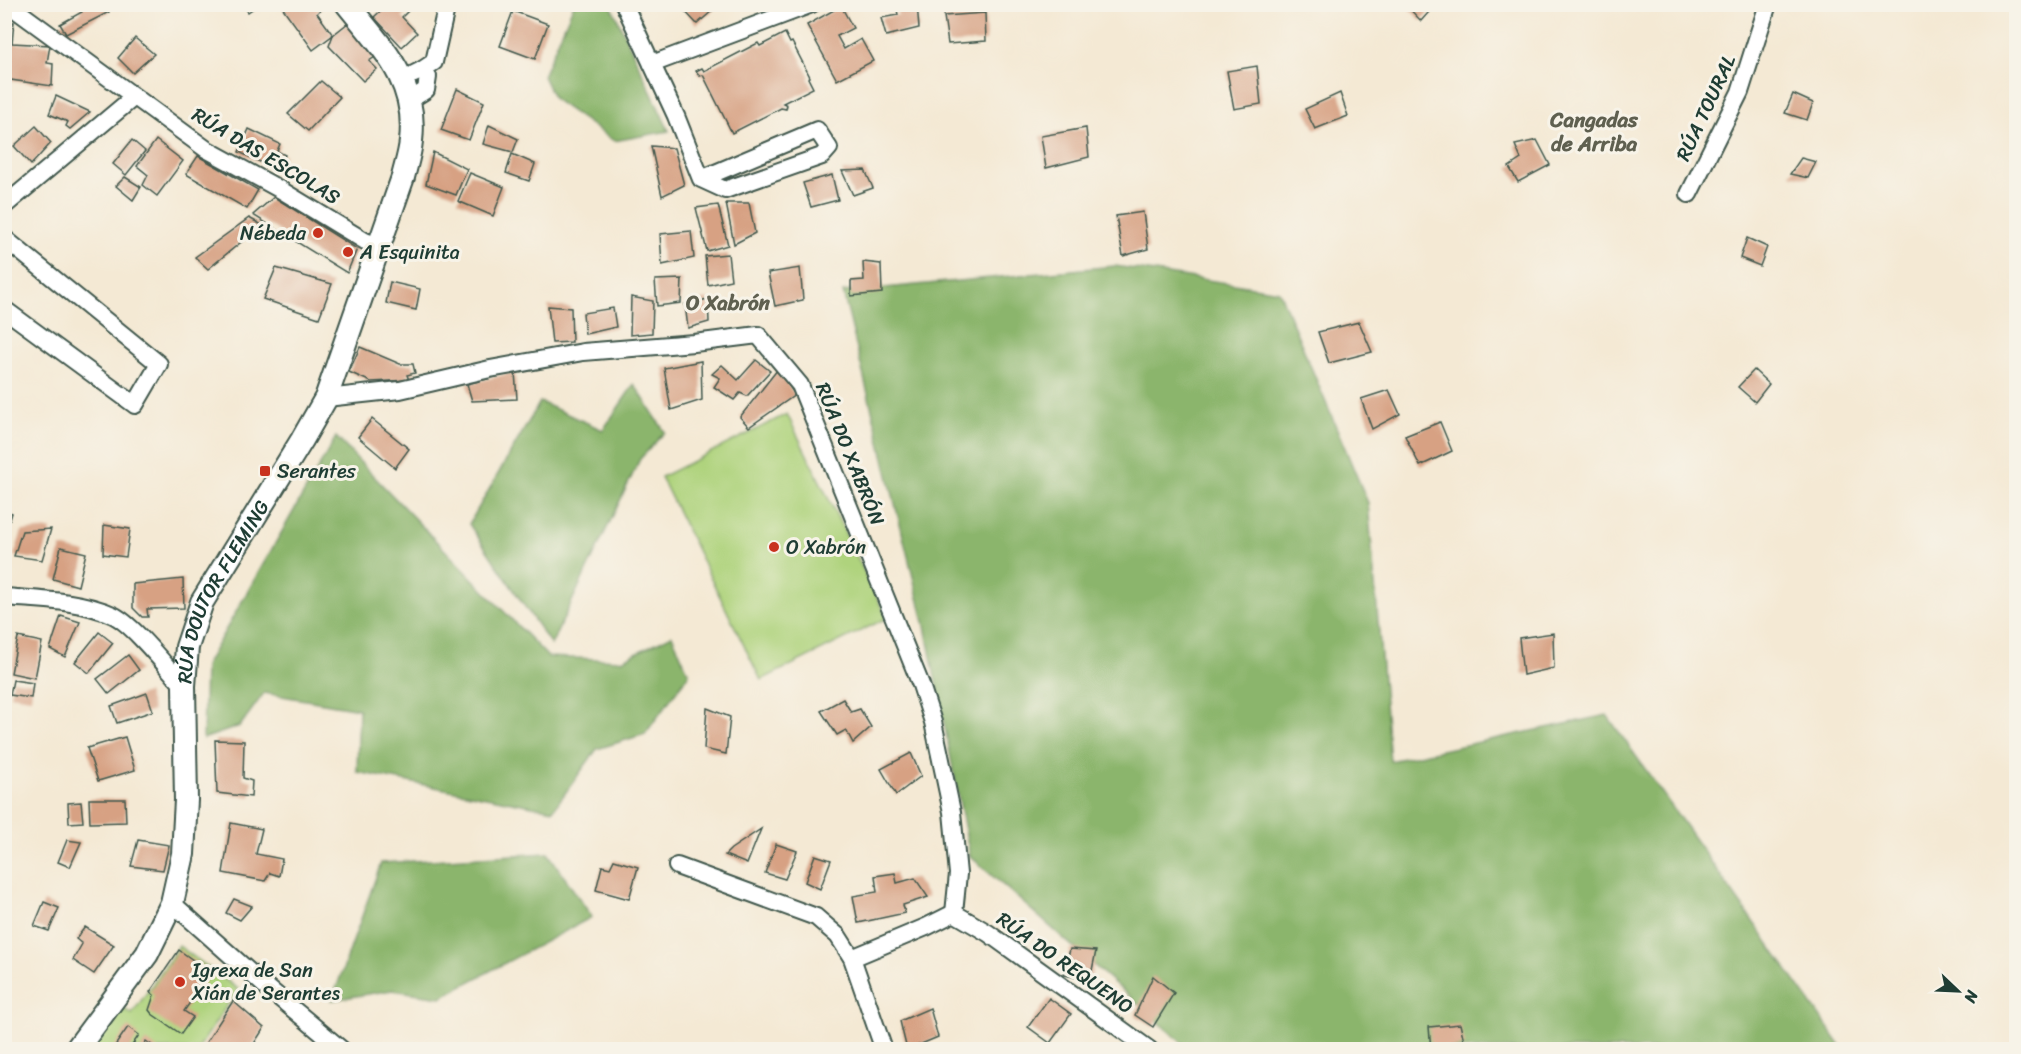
<svg xmlns="http://www.w3.org/2000/svg" width="2021" height="1054" viewBox="0 0 2021 1054" font-family="Sriracha,sans-serif">
  <style>
    .green { fill: #afd37d; stroke: #678858; stroke-width: 1.5 }
    .forest { fill: #8bb56c; stroke: #557950; stroke-width: 1.5 }
    .building { fill: #d7a183 }
    .lines { fill: none; stroke-linecap: round; stroke-linejoin: round }
    .minor-casing { stroke: #3f574c; stroke-width: 20 }
    .secondary-casing { stroke: #3f574c; stroke-width: 26 }
    .minor { stroke: #fff; stroke-width: 16 }
    .secondary { stroke: #fff; stroke-width: 22 }
    .poi-dot { fill: #c8321e; stroke: #f7f3e8; stroke-width: 2 }
    .labels { text-anchor: middle; dominant-baseline: central; stroke-width: 6; stroke-linejoin: round; paint-order: stroke }
    .street-label { font-size: 20px; fill: #1f3d34; stroke: #f7f3e8 }
    .poi-label { font-size: 20px; fill: #1f3d34; stroke: #f7f3e8; text-anchor: start }
    .neighbourhood-label { font-size: 21px; font-weight: bold; fill: #5f6050; stroke: #f7f3e8 }
  </style>
  <rect width="100%" height="100%" fill="#f7f3e8"/>
  <filter id="ink" filterUnits="userSpaceOnUse"><feTurbulence type="fractalNoise" baseFrequency=".0167" numOctaves="2"/><feDisplacementMap in="SourceGraphic" scale="12" xChannelSelector="R" yChannelSelector="G"/><feConvolveMatrix kernelMatrix="1 2 1 2 8 2 1 2 1" color-interpolation-filters="sRGB"/></filter>
  <filter id="wash" filterUnits="userSpaceOnUse"><feTurbulence type="fractalNoise" baseFrequency=".008" numOctaves="4" result="noise"/><feDisplacementMap in="SourceGraphic" scale="24" xChannelSelector="R" yChannelSelector="G"/><feGaussianBlur stdDeviation="1.35" result="paint"/><feColorMatrix in="noise" values="0 0 0 0 0 0 0 0 0 0 0 0 0 0 0 0 0 1.4 0 .05"/><feComposite in="paint" operator="in"/></filter>
  <g filter="url(#wash)">
    <rect width="100%" height="100%" fill="#f4e9d4"/>
    <g class="green">
      <path d="M787,414L887,618L761,680L661,477Z"/>
      <path d="M179,946L238,989L198,1049L91,1050L119,1006L132,1014Z"/>
    </g>
    <g class="forest">
      <path d="M574,4L611,5L669,131L614,141L554,99L543,76Z"/>
      <path d="M1115,266L1279,291L1368,503L1390,761L1607,715L1843,1049H1189L970,856L925,626L843,292Z"/>
      <path d="M634,384L665,432L640,459L551,645L469,524L540,402L603,430Z"/>
      <path d="M336,437L548,657L622,660L672,635L689,674L645,734L597,749L553,810L357,772L359,709L264,693L240,726L203,739L205,666Z"/>
      <path d="M548,853L592,917L441,997L392,990L332,1000L381,863Z"/>
    </g>
    <g id="blocks">
      <g class="building">
        <path d="M79,4H104L109,12L66,34L60,24L82,12Z"/>
        <path d="M286,4H326L317,13L333,35L313,50L282,7Z"/>
        <path d="M388,4H415L402,17L417,33L402,47L374,17Z"/>
        <path d="M684,4H720L697,24L681,7Z"/>
        <path d="M896,4H917L919,28L886,36L881,18L898,15Z"/>
        <path d="M1405,4H1436L1421,21Z"/>
        <path d="M243,5H258L248,12Z"/>
        <path d="M841,6L853,28L837,36L844,49L861,39L873,61L837,80L807,25Z"/>
        <path d="M513,11L548,24L535,59L500,46Z"/>
        <path d="M985,13L986,41L948,44L944,16Z"/>
        <path d="M4,22H14L12,43L50,45L47,63L53,64L52,86L4,79Z"/>
        <path d="M348,23L375,57L369,61L377,69L363,81L329,46L333,35Z"/>
        <path d="M785,33L790,43L792,42L810,77L808,78L813,88L783,103L787,105L786,109L781,108L732,133L703,75L700,76L696,71L702,68L704,71L758,43L760,46Z"/>
        <path d="M135,38L154,54L133,73L118,58Z"/>
        <path d="M1257,66L1261,104L1234,109L1227,71Z"/>
        <path d="M321,81L340,97L308,131L288,114Z"/>
        <path d="M457,89L484,102L469,140L441,130Z"/>
        <path d="M1340,93L1348,116L1315,129L1305,109Z"/>
        <path d="M1793,94L1813,103L1807,120L1785,113Z"/>
        <path d="M56,96L90,112L70,129L66,126L68,122L49,114Z"/>
        <path d="M489,125L518,139L513,152L483,144Z"/>
        <path d="M36,126L51,143L31,165L14,146Z"/>
        <path d="M1086,128L1089,157L1046,168L1041,136Z"/>
        <path d="M249,129L280,144L277,151L285,155L277,170L239,152Z"/>
        <path d="M132,140L145,151L126,175L113,164Z"/>
        <path d="M156,140L183,161L157,196L143,185L148,175L137,166Z"/>
        <path d="M1537,140L1550,165L1518,182L1509,167L1521,159L1515,145Z"/>
        <path d="M651,146L674,148L684,185L662,196Z"/>
        <path d="M433,152L467,169L456,195L426,184Z"/>
        <path d="M512,154L535,164L529,181L506,173Z"/>
        <path d="M198,156L258,190L247,209L186,174Z"/>
        <path d="M1801,158L1816,162L1808,178L1790,174Z"/>
        <path d="M865,170L873,188L853,195L842,171Z"/>
        <path d="M470,173L504,187L493,216L458,201Z"/>
        <path d="M832,175L838,200L811,207L803,183Z"/>
        <path d="M125,177L141,187L133,200L116,186Z"/>
        <path d="M274,197L357,249L347,273L253,215Z"/>
        <path d="M726,203H749L755,233L734,244Z"/>
        <path d="M718,205L728,245L707,251L696,208Z"/>
        <path d="M1143,212L1148,249L1123,256L1116,216Z"/>
        <path d="M249,218L262,225L208,269L195,257Z"/>
        <path d="M691,231L694,258L662,265L660,234Z"/>
        <path d="M1747,238L1767,247L1760,266L1740,258Z"/>
        <path d="M728,254L731,280L708,285L705,256Z"/>
        <path d="M863,262L881,264L882,293L851,296V281L864,280Z"/>
        <path d="M276,268L332,284L319,318L263,299Z"/>
        <path d="M800,268L803,300L775,306L768,273Z"/>
        <path d="M682,279L681,303L657,306L655,280Z"/>
        <path d="M390,282L420,289L416,310L386,303Z"/>
        <path d="M631,297L653,301L652,333L630,335Z"/>
        <path d="M708,299L709,322L688,328L685,304Z"/>
        <path d="M548,306L571,308L572,342L552,343Z"/>
        <path d="M613,308L616,327L585,334L583,313Z"/>
        <path d="M1359,322L1372,352L1329,363L1318,332Z"/>
        <path d="M360,347L400,364H413L415,373L407,375L409,380L371,382L349,372Z"/>
        <path d="M756,360L770,371L747,396L740,393L734,400L714,387L720,378L712,374L722,365L738,380Z"/>
        <path d="M701,361L702,400L671,410L664,368Z"/>
        <path d="M778,369L795,395L749,427L740,417Z"/>
        <path d="M1754,370L1769,384L1755,402L1738,387Z"/>
        <path d="M515,372L517,399L472,401L467,384Z"/>
        <path d="M1389,390L1400,414L1372,429L1361,399Z"/>
        <path d="M372,419L409,449L395,468L358,437Z"/>
        <path d="M1440,422L1452,451L1420,466L1405,436Z"/>
        <path d="M4,510L12,513L5,536H4Z"/>
        <path d="M104,525L130,529L126,557L103,554Z"/>
        <path d="M51,529L42,560L14,556L22,531Z"/>
        <path d="M61,547L86,553L78,586L53,579Z"/>
        <path d="M183,579L184,608L147,609L148,617H142L133,608V584Z"/>
        <path d="M61,616L80,622L65,657L50,649Z"/>
        <path d="M99,632L113,643L89,673L75,662Z"/>
        <path d="M1553,633L1554,668L1523,675L1519,638Z"/>
        <path d="M18,637L42,642L35,678L11,673Z"/>
        <path d="M128,655L139,670L109,694L97,679Z"/>
        <path d="M13,680L33,683L31,698L10,695Z"/>
        <path d="M147,693L153,711L117,723L111,706Z"/>
        <path d="M843,699L851,712L860,709L871,727L853,743L846,730L837,735L821,711Z"/>
        <path d="M707,708L730,717L726,754L704,749Z"/>
        <path d="M125,737L135,770L98,781L87,748Z"/>
        <path d="M215,740L244,741L243,778L252,781L251,797L217,793Z"/>
        <path d="M911,753L921,776L896,795L881,769Z"/>
        <path d="M89,799H125L126,822L90,823Z"/>
        <path d="M81,802L83,822L69,823L68,803Z"/>
        <path d="M231,823L262,829L256,854L282,859L279,876L270,873L265,881L223,873Z"/>
        <path d="M761,829L747,864L725,855L731,849Z"/>
        <path d="M67,840L81,842L70,867L58,862Z"/>
        <path d="M138,840L169,845L163,870L131,866Z"/>
        <path d="M776,844L797,851L785,879L765,873Z"/>
        <path d="M815,855L831,860L820,889L805,882Z"/>
        <path d="M614,860L638,867L629,899L596,890L602,866L610,868Z"/>
        <path d="M895,873L897,883L915,878L928,897L903,905L905,913L858,923L853,896L877,892L875,876Z"/>
        <path d="M234,899L252,906L240,920L226,913Z"/>
        <path d="M44,902L59,908L49,931L34,926Z"/>
        <path d="M85,927L114,945L94,974L73,960L82,944L76,939Z"/>
        <path d="M1070,949L1096,951L1090,980L1064,975Z"/>
        <path d="M179,950L211,973L184,1011L193,1017L181,1034L152,1014L149,1010L154,995L150,992Z"/>
        <path d="M1153,976L1174,993L1153,1027L1135,1015Z"/>
        <path d="M1049,998L1071,1014L1050,1043L1028,1027Z"/>
        <path d="M233,1001L264,1028L250,1050H201Z"/>
        <path d="M930,1008L938,1037L907,1050L900,1021Z"/>
        <path d="M1460,1024L1465,1045L1445,1050H1431L1429,1027Z"/>
        <path d="M128,1027L139,1035L129,1050H112Z"/>
        <path d="M146,1041L159,1050H140Z"/>
      </g>
    </g>
  </g>
  <g filter="url(#ink)">
    <use href="#blocks" fill-opacity="0" stroke="#3f574c" stroke-width="1.5"/>
    <g class="lines">
      <g class="minor-casing">
        <g id="minor">
          <path d="M8,4L206,149L281,190L365,241L379,246"/>
          <path d="M624,4L676,116L701,179L725,190L822,156L829,148L817,130L701,179"/>
          <path d="M652,64L812,4"/>
          <path d="M422,70L434,62L447,4"/>
          <path d="M410,100L426,90L428,77L422,70L414,74"/>
          <path d="M1689,194L1740,92L1768,4"/>
          <path d="M4,206L134,97"/>
          <path d="M4,238L159,364L135,405L4,309"/>
          <path d="M326,398L400,390L490,369L583,352L694,343L758,335L800,385L921,685L933,722L952,812L958,874L954,913"/>
          <path d="M4,597C40,600 80,600 113,615C133,624 168,669 184,686"/>
          <path d="M677,866L816,917L838,936L852,958L884,1050"/>
          <path d="M172,903L263,984L342,1050"/>
          <path d="M954,913L988,933L1150,1050"/>
          <path d="M852,958L926,927L954,913"/>
        </g>
      </g>
      <g class="secondary-casing">
        <g id="secondary">
          <path id="s1" d="M76,1050L147,954L172,903L183,854L186,800L184,686L187,647L202,602L302,440L326,398L403,177C406,165 410,153 411,141C418,81 382,48 347,4"/>
        </g>
      </g>
      <use href="#minor" class="minor"/>
      <use href="#secondary" class="secondary"/>
    </g>
  </g>
  <g class="poi-dot">
    <circle cx="318" cy="233" r="6"/>
    <circle cx="348" cy="252" r="6"/>
    <rect x="259" y="465" width="12" height="12" rx="3"/>
    <circle cx="774" cy="547" r="6"/>
    <circle cx="180" cy="982" r="6"/>
  </g>
  <g class="labels">
    <g class="street-label">
      <text transform="translate(1706 108) rotate(-65)">RÚA TOURAL</text>
      <text transform="translate(266 156) rotate(31)">RÚA DAS ESCOLAS</text>
      <text transform="translate(850 454) rotate(68)">RÚA DO XABRÓN</text>
      <text stroke="none"><textPath href="#s1" startOffset="498">RÚA DOUTOR FLEMING</textPath></text>
      <text transform="translate(1065 963) rotate(35)">RÚA DO REQUENO</text>
    </g>
    <g class="poi-label">
      <text x="306" y="233" text-anchor="end">Nébeda</text>
      <text x="360" y="252">A Esquinita</text>
      <text x="277" y="471">Serantes</text>
      <text x="786" y="547">O Xabrón</text>
      <text x="192" y="970">Igrexa de San<tspan x="192" dy="23">Xián de Serantes</tspan></text>
    </g>
    <g class="neighbourhood-label">
      <text x="1594" y="120">Cangadas<tspan x="1594" dy="24">de Arriba</tspan></text>
      <text x="728" y="303">O Xabrón</text>
    </g>
  </g>
  <rect width="2021" height="1054" fill="none" stroke="#f7f3e8" stroke-width="24"/>
  <g transform="translate(1958 991) rotate(113)" stroke="#f7f3e8" stroke-width="4.5" paint-order="stroke">
  <path d="M0-4.5L10 22L0 15L-10 22Z" fill="#1f3d34"/>
  <text y="-9" font-size="16" font-weight="bold" text-anchor="middle" fill="#1f3d34">N</text>
  </g>
</svg>
